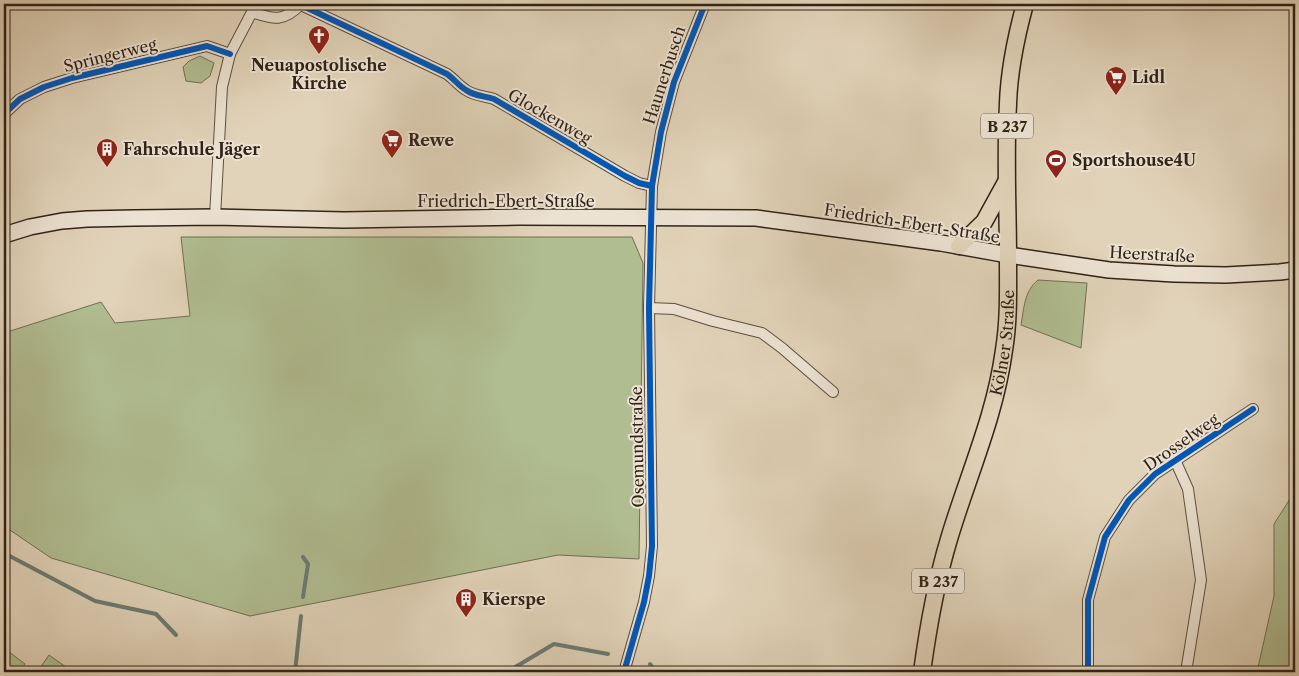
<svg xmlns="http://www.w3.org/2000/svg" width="1299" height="676" viewBox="0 0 1299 676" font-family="'Libre Caslon Text',serif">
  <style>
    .green { fill: #b0bd91; stroke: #707054 }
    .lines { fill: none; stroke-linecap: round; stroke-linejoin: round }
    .stream { stroke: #6c7c73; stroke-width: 4 }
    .minor-casing { stroke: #5c4f40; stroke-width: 12 }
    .secondary-casing { stroke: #302317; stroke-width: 18 }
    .primary-casing { stroke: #302317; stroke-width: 19 }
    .minor { stroke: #ece2d2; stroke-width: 10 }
    .secondary { stroke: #ece2d2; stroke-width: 15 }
    .primary { stroke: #e1d3b9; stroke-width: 16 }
    .cycleway-casing { stroke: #ece2d2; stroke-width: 9 }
    .cycleway { stroke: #0057b8; stroke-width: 6 }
    .labels { text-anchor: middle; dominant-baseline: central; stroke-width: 4; stroke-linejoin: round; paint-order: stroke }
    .shield { fill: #ece2d2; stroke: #685c4f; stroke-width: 1 }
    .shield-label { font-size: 15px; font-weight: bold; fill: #302317 }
    .street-label { font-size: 16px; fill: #302317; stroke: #ece2d2 }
    .poi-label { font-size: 16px; font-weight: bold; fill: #302317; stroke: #ece2d2; text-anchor: start }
  </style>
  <rect width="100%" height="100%" fill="#e1d3b9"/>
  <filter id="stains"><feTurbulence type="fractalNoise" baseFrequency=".004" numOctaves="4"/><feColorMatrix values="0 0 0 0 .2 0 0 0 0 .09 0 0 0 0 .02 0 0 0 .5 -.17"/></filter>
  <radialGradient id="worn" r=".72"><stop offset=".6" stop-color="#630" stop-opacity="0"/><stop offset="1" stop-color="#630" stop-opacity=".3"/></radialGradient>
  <g class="green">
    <path d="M200,56L214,63L210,76L201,83L186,81L183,67L189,61Z"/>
    <path d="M181,237H632L643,263L639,559L558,555L250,616L51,558L4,526V333L101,302L115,323L190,316Z"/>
    <path d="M1038,280L1087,283L1081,348L1021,325C1024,309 1024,291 1038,280Z"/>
    <path d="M1295,491V672H1257L1274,596V524Z"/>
    <path d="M4,648L25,664L19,672H4Z"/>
    <path d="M49,655L73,672H37Z"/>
  </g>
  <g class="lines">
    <g class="stream">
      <path d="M4,553L95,601L156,614L176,635"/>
      <path d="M303,557L308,564L303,597"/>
      <path d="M650,664L656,672"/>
      <path d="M295,672L301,616"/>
      <path d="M507,672L554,644L608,654"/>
    </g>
    <g class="minor-casing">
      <g id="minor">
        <path d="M301,5L447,74C454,79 459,86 466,90C474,96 485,96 494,99L625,176L639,183L652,186"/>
        <path d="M252,12C274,20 284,22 301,4"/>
        <path d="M4,114L20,99L44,87L72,78L207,46L230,54"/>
        <path d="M215,217L222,87L230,54L252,12L255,4"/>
        <path d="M649,308L674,309L713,321L762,333L782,348L833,392"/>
        <path d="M1175,460L1188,489L1201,580L1186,672"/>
        <path d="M624,672L644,602L649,576L652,546L649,308L652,186L661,132L674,82L705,4"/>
        <path d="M1088,672V600L1105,537L1129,500L1155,474L1253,409"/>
      </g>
    </g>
    <g class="secondary-casing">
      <path id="secondary" d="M4,235L30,227L62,221L87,219L134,218L215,217L344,220L518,217L756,218L941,243L1008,255L1109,270L1174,274L1226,275L1280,272L1295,270"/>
    </g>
    <g class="primary-casing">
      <g id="primary">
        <path d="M959,246L984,222L1006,182"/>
        <path id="s1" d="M922,672C928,628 936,582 949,539C968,475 995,417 1004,350C1009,320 1008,290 1008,260C1008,208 1005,156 1008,104C1009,70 1016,37 1025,4"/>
      </g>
    </g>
    <use href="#minor" class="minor"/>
    <use href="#secondary" class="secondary"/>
    <use href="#primary" class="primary"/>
    <g class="cycleway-casing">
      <g id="cycleway">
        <path d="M301,4V5L447,74C454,79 459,86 466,90C474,96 485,96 494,99L625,176L639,183L652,186"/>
        <path d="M4,114L20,99L44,87L72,78L207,46L230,54"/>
        <path d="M624,672L644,602L649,576L652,546L649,308L652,186L661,132L674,82L705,4"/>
        <path d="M1088,672V600L1105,537L1129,500L1155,474L1253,409"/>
      </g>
    </g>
    <use href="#cycleway" class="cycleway"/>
  </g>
  <defs>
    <g id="church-pin" transform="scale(1.125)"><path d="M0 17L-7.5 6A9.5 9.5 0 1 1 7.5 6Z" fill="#8f2418" stroke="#ece2d2"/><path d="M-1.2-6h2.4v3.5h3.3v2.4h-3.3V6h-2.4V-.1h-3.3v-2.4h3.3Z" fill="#fff"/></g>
    <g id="supermarket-pin" transform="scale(1.125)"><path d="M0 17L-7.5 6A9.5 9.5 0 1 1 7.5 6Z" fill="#8f2418" stroke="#ece2d2"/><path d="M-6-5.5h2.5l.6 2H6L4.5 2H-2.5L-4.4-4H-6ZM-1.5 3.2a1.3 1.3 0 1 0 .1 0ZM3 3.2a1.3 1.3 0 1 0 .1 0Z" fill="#fff"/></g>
    <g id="building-pin" transform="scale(1.125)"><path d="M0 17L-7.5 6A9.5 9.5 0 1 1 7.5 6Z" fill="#8f2418" stroke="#ece2d2"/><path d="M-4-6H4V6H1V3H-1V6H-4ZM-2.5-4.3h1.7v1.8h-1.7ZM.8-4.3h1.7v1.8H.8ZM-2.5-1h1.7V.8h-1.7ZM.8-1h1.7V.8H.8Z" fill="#fff"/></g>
    <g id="stadium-pin" transform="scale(1.125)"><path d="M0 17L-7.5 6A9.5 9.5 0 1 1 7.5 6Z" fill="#8f2418" stroke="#ece2d2"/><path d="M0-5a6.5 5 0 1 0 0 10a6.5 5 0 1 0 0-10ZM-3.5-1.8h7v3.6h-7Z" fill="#fff"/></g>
  </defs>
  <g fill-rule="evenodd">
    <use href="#church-pin" x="319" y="36"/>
    <use href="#supermarket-pin" x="1116" y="77"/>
    <use href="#supermarket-pin" x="392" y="140"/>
    <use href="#building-pin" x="107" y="149"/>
    <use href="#stadium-pin" x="1056" y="160"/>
    <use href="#building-pin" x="466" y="599"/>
  </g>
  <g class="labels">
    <g class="shield">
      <rect x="981" y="113.5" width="52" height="25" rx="4"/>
      <rect x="912" y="568.5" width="52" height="25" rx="4"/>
    </g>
    <g class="shield-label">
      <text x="1007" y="126">B 237</text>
      <text x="938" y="581">B 237</text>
    </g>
    <g class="street-label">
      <text transform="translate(110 55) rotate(-14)">Springerweg</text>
      <text transform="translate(664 75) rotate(-72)">Haunerbusch</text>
      <text transform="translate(550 116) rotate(30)">Glockenweg</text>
      <text x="506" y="201">Friedrich-Ebert-Straße</text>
      <text transform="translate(912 223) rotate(9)">Friedrich-Ebert-Straße</text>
      <text transform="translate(1152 254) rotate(3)">Heerstraße</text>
      <text stroke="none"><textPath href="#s1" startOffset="340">Kölner Straße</textPath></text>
      <text transform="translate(1181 442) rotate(-35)">Drosselweg</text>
      <text transform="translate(637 447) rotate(-91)">Osemundstraße</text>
    </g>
    <g class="poi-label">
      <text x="319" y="65" text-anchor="middle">Neuapostolische<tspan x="319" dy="18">Kirche</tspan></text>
      <text x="1132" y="77">Lidl</text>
      <text x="408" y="140">Rewe</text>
      <text x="123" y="149">Fahrschule Jäger</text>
      <text x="1072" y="160">Sportshouse4U</text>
      <text x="482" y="599">Kierspe</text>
    </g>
  </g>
  <rect width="1299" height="676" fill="none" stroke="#e1d3b9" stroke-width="20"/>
  <rect x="5" y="5" width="1289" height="666" fill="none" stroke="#302317" stroke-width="2.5"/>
  <rect x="10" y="10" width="1279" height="656" fill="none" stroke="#302317"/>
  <rect width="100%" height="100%" filter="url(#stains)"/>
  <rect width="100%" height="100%" fill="url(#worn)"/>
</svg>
